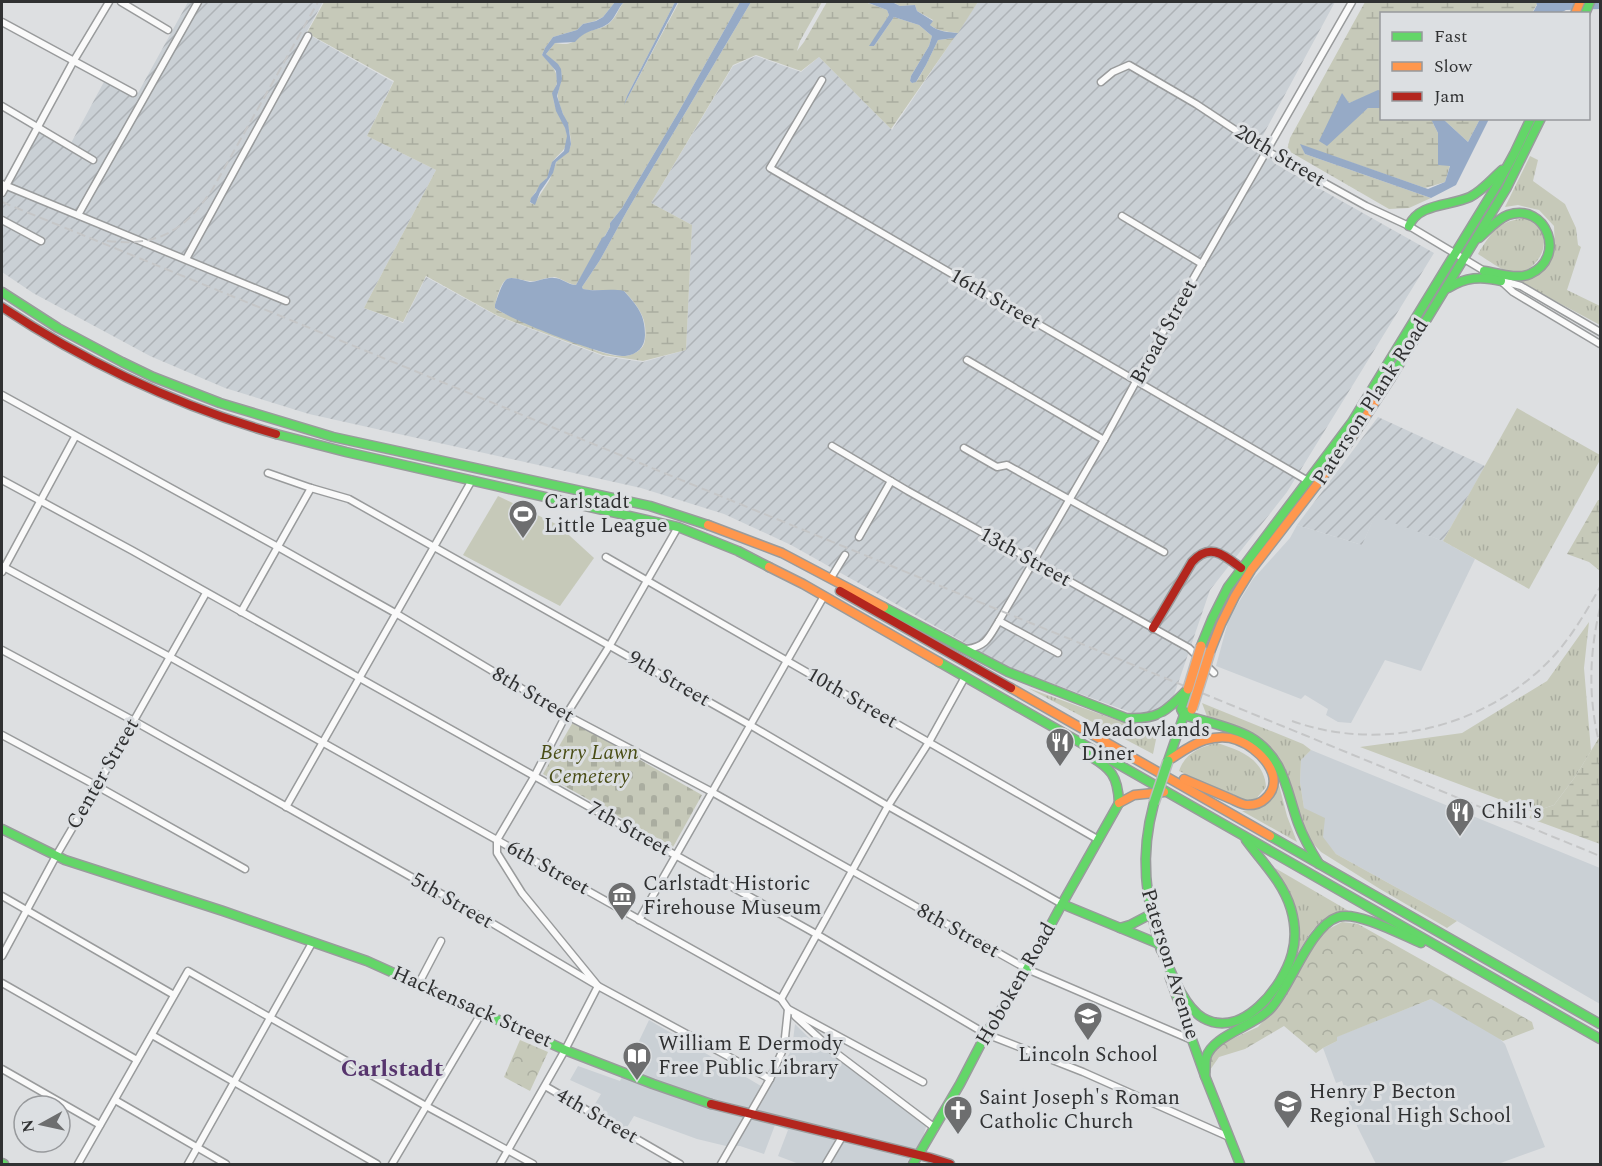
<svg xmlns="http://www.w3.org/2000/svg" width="1602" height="1166" viewBox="0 0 1602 1166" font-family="Spectral,serif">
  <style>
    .built { fill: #cad0d5 }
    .industrial { fill: url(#industrial-furrows) }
    .grass { fill: url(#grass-tufts) }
    .forest { fill: url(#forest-crowns) }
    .wetland { fill: url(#wetland-marsh) }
    .cemetery { fill: url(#cemetery-stones) }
    .pitch { fill: #c6c9b9 }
    .water { fill: #96aac6 }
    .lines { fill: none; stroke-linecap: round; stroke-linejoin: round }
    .street-casing { stroke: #999b9c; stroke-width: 9 }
    .fast-casing { stroke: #999b9c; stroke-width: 11 }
    .slow-casing { stroke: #999b9c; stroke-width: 11 }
    .jam-casing { stroke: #999b9c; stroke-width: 11 }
    .street { stroke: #fafafa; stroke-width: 6 }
    .fast { stroke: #63d668; stroke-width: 8 }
    .slow { stroke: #ff974d; stroke-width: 8 }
    .jam { stroke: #b3261e; stroke-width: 8 }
    .rail { stroke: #c5c6c7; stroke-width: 2; stroke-dasharray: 9 4.5; stroke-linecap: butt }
    .fast-bridge-casing { stroke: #babbbc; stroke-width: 12; stroke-linecap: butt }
    .slow-bridge-casing { stroke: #babbbc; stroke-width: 12; stroke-linecap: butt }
    .fast-bridge { stroke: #63d668; stroke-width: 9 }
    .slow-bridge { stroke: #ff974d; stroke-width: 9 }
    .labels { text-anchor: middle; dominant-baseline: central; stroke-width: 6; stroke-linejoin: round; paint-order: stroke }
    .street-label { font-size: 21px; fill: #303132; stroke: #dcdfe2 }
    .poi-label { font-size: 21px; fill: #303132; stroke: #dcdfe2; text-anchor: start }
    .park-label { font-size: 21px; font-style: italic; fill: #494d16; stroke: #dcdfe2 }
    .quarter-label { font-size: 24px; font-weight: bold; fill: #56346d; stroke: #dcdfe2 }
  </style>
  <defs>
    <pattern id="industrial-furrows" width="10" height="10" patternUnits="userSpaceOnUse" patternTransform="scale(1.5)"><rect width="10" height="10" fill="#cad0d5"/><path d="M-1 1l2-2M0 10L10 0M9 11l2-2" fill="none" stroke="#aeb3b7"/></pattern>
    <pattern id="grass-tufts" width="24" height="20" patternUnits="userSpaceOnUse" patternTransform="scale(1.5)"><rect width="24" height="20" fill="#c6c9b9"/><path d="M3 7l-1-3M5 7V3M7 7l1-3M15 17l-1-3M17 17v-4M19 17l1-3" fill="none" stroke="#aaada0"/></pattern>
    <pattern id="forest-crowns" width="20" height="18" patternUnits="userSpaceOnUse" patternTransform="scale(1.5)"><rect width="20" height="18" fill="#c6c9b9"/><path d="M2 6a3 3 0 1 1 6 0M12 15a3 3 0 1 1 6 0" fill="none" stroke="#aaada0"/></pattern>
    <pattern id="wetland-marsh" width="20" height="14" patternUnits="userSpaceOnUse" patternTransform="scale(1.5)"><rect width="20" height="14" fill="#c6c9b9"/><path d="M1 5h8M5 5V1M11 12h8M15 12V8" fill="none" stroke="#aaada0"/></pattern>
    <pattern id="cemetery-stones" width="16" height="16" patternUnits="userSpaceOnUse" patternTransform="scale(1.5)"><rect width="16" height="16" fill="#c6c9b9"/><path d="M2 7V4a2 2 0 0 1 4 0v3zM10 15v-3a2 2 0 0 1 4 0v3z" fill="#aaada0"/></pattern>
  </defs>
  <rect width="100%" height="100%" fill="#dddfe1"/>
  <g class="built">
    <path d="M1375,515L1443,541L1475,559L1421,671L1385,660L1351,723L1338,722L1326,715L1328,709L1305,695L1301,699L1216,666L1229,618L1253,579L1290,538L1297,525L1362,545Z"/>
    <path d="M1311,750L1600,868V1004L1457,921L1336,854L1322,837L1304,808L1300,782L1301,760Z"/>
    <path d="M1431,999L1436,1000L1498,1037L1505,1044L1545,1147L1498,1164H1376L1357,1126L1342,1081L1336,1083L1323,1048L1337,1041L1336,1037Z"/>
    <path d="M649,1020L768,1090L792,1049L795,1024L815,1044H822L929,1117L923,1137L906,1164H799L778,1156L788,1130L775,1125L764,1154L740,1146H726L697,1139L634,1116L626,1129L592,1109L601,1094L570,1080L578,1066L620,1081Z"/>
  </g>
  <g class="industrial">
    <path d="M188,2H323L306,33L393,82L367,136L436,170L364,308L403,323L426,277L497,316L603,356L643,362L686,350L692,225L651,203L733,66L756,56L801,72L819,57L892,130L978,2H1335L1262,137L1274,163L1434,253L1287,492L1210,590L1170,707L1162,712L1135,714L1008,667L791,545L724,514L641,488L309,414L225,388L150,356L33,293L2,272V184L4,185L37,127L70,145L106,78L138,93Z"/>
    <path d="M1378,417L1485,466L1443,541L1375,516L1362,545L1297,525Z"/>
  </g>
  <g class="grass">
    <path d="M1530,156L1538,160L1533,181L1565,204L1576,228L1578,245L1581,247L1567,290L1600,306V325L1520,282L1540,274L1555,250L1554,226L1539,210L1518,205L1505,207Z"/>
    <path d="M1527,218C1530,221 1535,224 1538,227C1553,244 1537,271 1516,273C1506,274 1488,260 1478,254C1493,230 1498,221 1527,218Z"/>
    <path d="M1517,408L1600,455V460L1529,589L1443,541Z"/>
    <path d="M1589,622L1584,668L1591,751L1575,777L1554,805L1533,812L1360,747L1462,733L1547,681Z"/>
    <path d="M1028,688L1125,723L1159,725L1153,754Z"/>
    <path d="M1202,703L1303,744L1311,750L1301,760L1300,782L1304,808L1325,818L1323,837L1336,854L1457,921L1447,928L1380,889L1321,852L1308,838L1285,768L1208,719Z"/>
    <path d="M1217,743C1240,750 1264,759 1266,787L1256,799L1241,801L1179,771C1185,753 1200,747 1217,743Z"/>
    <path d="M1278,781L1287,816L1297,842L1242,811C1268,809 1268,805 1278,781Z"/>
    <path d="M1275,868L1354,914C1319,908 1309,936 1293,961L1296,943Z"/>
  </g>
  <g class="forest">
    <path d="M1342,922L1358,924L1532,1022L1534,1029L1503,1041L1431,999L1337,1037V1041L1323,1048L1316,1053L1284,1026L1245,1049L1219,1057L1210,1070L1209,1056L1221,1044L1258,1027L1278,1004L1323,932Z"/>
    <path d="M520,1040L548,1052L530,1091L504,1077Z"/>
  </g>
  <g class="wetland">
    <path d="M324,2H615L603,17L595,21L583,24L577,30L553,37L545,48L542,55C550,63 558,70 557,83C556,87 553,91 553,96C554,111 566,124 567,135C568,152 559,151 552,163C550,167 550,172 548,176C544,185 532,192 530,203L534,204C539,196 544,189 549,181C552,175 553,169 556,163C560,155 571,155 571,142C570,124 561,114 558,98C557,94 559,89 560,85C565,67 557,65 546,54L555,43C577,47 573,38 589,31C595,29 602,28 607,25C616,19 618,9 624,2H675L627,96L625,103L679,2H740L678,113L622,208L610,223V227L576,285C568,284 561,278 554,277C546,277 538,282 530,281C523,281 513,276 507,279C500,283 497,298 495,305V308L499,311C524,322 548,331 572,341C589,347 607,357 625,356C635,355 644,349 645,340C648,318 638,306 624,291L588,290L583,289L582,287L600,260L627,211L751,2H822L800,41L797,51L804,42L827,2H865L887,10L889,15L870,46H874L894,17L919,25L932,36L929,46L911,76L910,81L912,83L917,81L926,65L938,40L954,38L891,129L819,57L801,71L756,55L733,65L651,203L692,225L686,350L643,361L603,355L498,316L426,276L403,322L364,308L436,170L367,136L394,81L307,33Z"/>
    <path d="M893,2H978L958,33C948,32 938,31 930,25L933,20L917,11L915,5L900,6Z"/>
    <path d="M1365,2H1536L1537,4L1532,13L1382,14L1381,91H1380L1349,103L1342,94L1356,118L1368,108H1381L1382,118L1431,119L1438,133V165H1450L1445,182L1425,188L1301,145L1305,154L1431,198L1409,208L1389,209L1287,150L1290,138Z"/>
    <path d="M1443,119H1480L1468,142Z"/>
    <path d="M1598,500H1600V571L1589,562L1567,554Z"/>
    <path d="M1600,736V844L1529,818L1533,812L1554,805L1575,777Z"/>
  </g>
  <path class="cemetery" d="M573,722L702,795L673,847L543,774Z"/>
  <path class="pitch" d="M498,496L558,525L594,558L560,606L463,555Z"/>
  <g class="water">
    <path d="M615,2H624C618,8 616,16 610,22C599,32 588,27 575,42L555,43L546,54L558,64L561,69L562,79L557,96L563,114L568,123L571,144L569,152L556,162L553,173L540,192L535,205L530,202L531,198L536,192L540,184L547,178L552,162L564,151L567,136L565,128L556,111L552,93L557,84L556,71L542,55L545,48L553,37L577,30L583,24L596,21L603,17Z"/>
    <path d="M675,2H678L624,105L627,96Z"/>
    <path d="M740,2H751L627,211L600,260L582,287L583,289C596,292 610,288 624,291C637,306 645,314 645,335C645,347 637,355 625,356C605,357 513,321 495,308V305C497,299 502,282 507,279C513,276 523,281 530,282C538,282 546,277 554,278C562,278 568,285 576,285L602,238L605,236L610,227V223L622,208L678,113Z"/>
    <path d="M866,2H892L900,6L915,5L917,11L933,21L930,25C938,32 948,32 958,33L954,38L938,40L926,65L916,82L912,83L910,81L911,76L929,46L932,36L919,25L894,17L874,46H869L889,15L887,10Z"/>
    <path d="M1536,2H1600V9L1566,10L1560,13L1532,14L1537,5Z"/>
    <path d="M1378,90L1381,91V108H1368L1327,146L1319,141L1342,93L1349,103Z"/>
    <path d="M1431,119H1443L1468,142L1480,119H1489L1456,185L1431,198L1305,154L1300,144L1428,189L1445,182L1450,166L1438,165V133Z"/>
  </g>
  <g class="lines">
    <g class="street-casing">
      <g id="street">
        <path d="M121,2L168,30"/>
        <path d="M2,22L133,93"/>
        <path d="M822,80L770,168L1308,481"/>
        <path d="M1101,82L1113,72L1129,65L1196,104L1267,151L1366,206L1409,226L1486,272"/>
        <path d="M2,106L93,160"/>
        <path d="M2,184L286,301"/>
        <path d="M2,193L73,62L109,2"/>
        <path d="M78,215L198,2"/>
        <path d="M1122,216L1202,264"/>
        <path d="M2,220L41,241"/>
        <path d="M186,259L308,36"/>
        <path d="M1500,280L1513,292L1600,344"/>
        <path d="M1503,281L1521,286L1600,332"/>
        <path d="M967,360L1104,440"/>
        <path d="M2,395L278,547L397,614L566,715L712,792L1027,969L1192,1040"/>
        <path d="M832,446L908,491L1189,648L1214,673"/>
        <path d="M964,448L997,467L1007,465L1164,552"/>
        <path d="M268,473L311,488L349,499L750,725L888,806L1062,904"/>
        <path d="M2,480L133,551L818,935L986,1034L1083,1072L1229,1137"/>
        <path d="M859,537L891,481"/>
        <path d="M606,557L1099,840"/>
        <path d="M2,566L170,657L781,999L788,1009L923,1082"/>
        <path d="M2,572L75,437"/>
        <path d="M831,578L845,555"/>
        <path d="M241,612L311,488"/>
        <path d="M999,621L1058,653"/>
        <path d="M967,649C987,646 989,637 999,621L1104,440L1169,321L1352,2"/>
        <path d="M2,650L134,721L463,906L598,986L770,1079"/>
        <path d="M2,735L97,786L245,869"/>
        <path d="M286,807L472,480"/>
        <path d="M2,896L174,995"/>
        <path d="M639,920L824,596"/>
        <path d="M2,956L56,856L97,786L206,593"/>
        <path d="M2,983L137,1060"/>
        <path d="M419,983L441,941"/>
        <path d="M781,999L888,806L929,742L965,677"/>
        <path d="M795,1016L832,1050L935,1128"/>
        <path d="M152,1035L377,1164"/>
        <path d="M2,1069L100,1125"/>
        <path d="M545,1086L680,1164"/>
        <path d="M115,1100L226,1164"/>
        <path d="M78,1164L188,971L426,1106L533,1164"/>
        <path d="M188,1164L312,943"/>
        <path d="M392,1164L482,1012"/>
        <path d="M500,1164L565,1050L598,986L522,893L497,853V840L534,777L566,715L610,645L678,527"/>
        <path d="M721,1164L770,1079L784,1047L788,1009"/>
        <path d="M826,1164L842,1137"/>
      </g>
    </g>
    <g class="fast-casing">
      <g id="fast">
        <path d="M1585,14L1590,2"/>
        <path d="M1409,226C1418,203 1451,206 1470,197C1482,191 1492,179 1502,170"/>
        <path d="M1479,238C1488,230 1497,219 1508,215C1547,202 1567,258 1530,274C1516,280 1498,273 1484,271"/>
        <path d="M1448,288C1466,277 1481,276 1501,281"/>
        <path d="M2,292L58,328L122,362L153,377L220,403L333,437L650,506L708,525"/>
        <path d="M1391,378L1506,189L1541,118"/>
        <path d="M276,434L346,452L678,527L738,551L769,567"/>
        <path d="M884,607L1008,672L1126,718C1159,720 1166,711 1188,689"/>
        <path d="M1201,646L1212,619L1228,587L1352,422L1497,185L1514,154L1531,118"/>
        <path d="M939,662L1600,1039"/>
        <path d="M1184,715L1181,709L1188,689"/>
        <path d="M1184,715C1206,722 1230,726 1250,737C1284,757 1286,789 1298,823C1303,837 1311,851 1319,864"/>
        <path d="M1088,755C1111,768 1118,776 1119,803"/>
        <path d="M1168,761L1184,715L1190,710"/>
        <path d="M1119,803L1062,904L1159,944"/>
        <path d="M1154,803C1139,858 1146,897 1161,950"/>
        <path d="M2,829L65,860L223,911L367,961L565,1050L653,1084L711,1104"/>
        <path d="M1270,836L1600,1024"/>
        <path d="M1120,928L1130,925L1151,914"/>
        <path d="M1159,944C1169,966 1182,1006 1203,1018C1242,1040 1283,987 1292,954C1296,940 1295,923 1291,909C1283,882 1262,862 1246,840"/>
        <path d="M1170,978L1205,1076L1240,1164"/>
        <path d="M1205,1076C1206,1070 1205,1063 1206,1058C1212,1035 1254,1027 1271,1008C1291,986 1310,926 1338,917C1358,911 1402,935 1421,943"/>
        <path d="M2,1163L4,1164"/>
        <path d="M913,1164L960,1084L986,1034L1027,969L1062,904"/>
      </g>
    </g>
    <g class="slow-casing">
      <g id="slow">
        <path d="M1575,14L1580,2"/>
        <path d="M708,525L782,553L884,607"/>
        <path d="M769,567L803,584L939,662"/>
        <path d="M1210,652L1221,624L1235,596L1251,570L1345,448L1391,378"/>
        <path d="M1011,688L1270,836"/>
        <path d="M1169,760C1180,753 1192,744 1205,740C1215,737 1227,736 1237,740C1258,747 1289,778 1265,799C1261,803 1254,805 1248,805C1242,805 1236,801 1231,799C1215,792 1200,786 1184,779"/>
        <path d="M1119,803L1134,795L1164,792"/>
      </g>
    </g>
    <g class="jam-casing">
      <g id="jam">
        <path d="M2,307C87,363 178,406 276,434"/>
        <path d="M840,591L1011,688"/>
        <path d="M1153,628L1192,562C1210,542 1224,555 1241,568"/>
        <path d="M711,1104L931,1158L950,1164"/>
      </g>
    </g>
    <use href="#street" class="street"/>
    <use href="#fast" class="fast"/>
    <use href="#slow" class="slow"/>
    <use href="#jam" class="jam"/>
    <g class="rail">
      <path d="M2,202L1600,856"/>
      <path d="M107,241C158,247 184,231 212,190L318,2"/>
      <path d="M1600,608C1589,654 1588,700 1600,746"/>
      <path d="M1292,721C1379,752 1479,729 1545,665C1568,643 1585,614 1600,587"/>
    </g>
    <g class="fast-bridge-casing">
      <path id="fast-bridge" d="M1154,803L1168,761"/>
    </g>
    <g class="slow-bridge-casing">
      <g id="slow-bridge">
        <path d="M1188,689L1201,646"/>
        <path d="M1192,709L1210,652"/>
      </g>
    </g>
    <use href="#fast-bridge" class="fast-bridge"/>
    <use href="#slow-bridge" class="slow-bridge"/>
  </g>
  <defs>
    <g id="stadium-pin" transform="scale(1.5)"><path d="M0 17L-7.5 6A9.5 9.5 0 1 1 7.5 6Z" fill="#6d6e6f" stroke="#dcdfe2"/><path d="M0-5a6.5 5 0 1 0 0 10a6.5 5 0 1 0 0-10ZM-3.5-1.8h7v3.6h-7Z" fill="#fff"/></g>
    <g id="restaurant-pin" transform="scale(1.5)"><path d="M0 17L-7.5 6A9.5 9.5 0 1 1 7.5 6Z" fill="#6d6e6f" stroke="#dcdfe2"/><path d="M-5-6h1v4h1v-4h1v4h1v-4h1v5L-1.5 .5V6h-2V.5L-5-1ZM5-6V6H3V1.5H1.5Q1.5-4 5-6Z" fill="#fff"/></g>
    <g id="museum-pin" transform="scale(1.5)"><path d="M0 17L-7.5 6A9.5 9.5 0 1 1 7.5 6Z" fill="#6d6e6f" stroke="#dcdfe2"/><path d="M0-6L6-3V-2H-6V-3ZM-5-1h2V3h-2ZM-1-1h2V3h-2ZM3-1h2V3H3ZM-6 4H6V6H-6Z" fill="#fff"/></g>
    <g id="school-pin" transform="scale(1.5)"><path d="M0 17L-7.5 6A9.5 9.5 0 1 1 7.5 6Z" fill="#6d6e6f" stroke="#dcdfe2"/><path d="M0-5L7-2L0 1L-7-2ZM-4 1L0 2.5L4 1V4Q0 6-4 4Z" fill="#fff"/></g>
    <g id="library-pin" transform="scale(1.5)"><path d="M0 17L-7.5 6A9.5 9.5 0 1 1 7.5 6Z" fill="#6d6e6f" stroke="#dcdfe2"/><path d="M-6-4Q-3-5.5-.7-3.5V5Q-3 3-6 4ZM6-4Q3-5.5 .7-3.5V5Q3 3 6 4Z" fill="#fff"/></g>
    <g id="church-pin" transform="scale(1.5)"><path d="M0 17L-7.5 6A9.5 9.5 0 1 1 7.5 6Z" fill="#6d6e6f" stroke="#dcdfe2"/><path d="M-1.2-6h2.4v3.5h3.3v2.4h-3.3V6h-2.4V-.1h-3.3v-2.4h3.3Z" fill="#fff"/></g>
  </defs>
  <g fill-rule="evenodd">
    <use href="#stadium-pin" x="523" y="514"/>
    <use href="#restaurant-pin" x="1060" y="742"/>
    <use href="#restaurant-pin" x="1460" y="812"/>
    <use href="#museum-pin" x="622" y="896"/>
    <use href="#school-pin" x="1088" y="1016"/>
    <use href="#library-pin" x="637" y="1056"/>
    <use href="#school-pin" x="1288" y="1104"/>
    <use href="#church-pin" x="958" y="1110"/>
  </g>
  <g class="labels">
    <g class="street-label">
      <text transform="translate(1280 156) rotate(31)">20th Street</text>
      <text transform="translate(995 299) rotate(30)">16th Street</text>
      <text transform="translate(1164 332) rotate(-61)">Broad Street</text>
      <text transform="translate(1371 402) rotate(-57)">Paterson Plank Road</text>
      <text transform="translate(1025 557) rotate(29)">13th Street</text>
      <text transform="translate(669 679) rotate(30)">9th Street</text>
      <text transform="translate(533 695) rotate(30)">8th Street</text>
      <text transform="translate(852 698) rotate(30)">10th Street</text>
      <text transform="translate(103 774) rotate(-60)">Center Street</text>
      <text transform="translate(629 829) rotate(29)">7th Street</text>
      <text transform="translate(548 868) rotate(29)">6th Street</text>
      <text transform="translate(452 901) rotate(30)">5th Street</text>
      <text transform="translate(958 931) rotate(29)">8th Street</text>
      <text transform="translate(1170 964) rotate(73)">Paterson Avenue</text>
      <text transform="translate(1016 984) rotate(-60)">Hoboken Road</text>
      <text transform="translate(472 1007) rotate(24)">Hackensack Street</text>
      <text transform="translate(597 1116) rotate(30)">4th Street</text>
    </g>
    <g class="poi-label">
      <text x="544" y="502">Carlstadt<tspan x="544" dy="24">Little League</tspan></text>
      <text x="1081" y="730">Meadowlands<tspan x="1081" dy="24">Diner</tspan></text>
      <text x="1481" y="812">Chili's</text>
      <text x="643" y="884">Carlstadt Historic<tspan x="643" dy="24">Firehouse Museum</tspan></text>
      <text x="658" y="1044">William E Dermody<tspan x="658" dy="24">Free Public Library</tspan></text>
      <text x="1088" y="1055" text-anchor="middle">Lincoln School</text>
      <text x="1309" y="1092">Henry P Becton<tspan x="1309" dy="24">Regional High School</tspan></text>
      <text x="979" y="1098">Saint Joseph's Roman<tspan x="979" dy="24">Catholic Church</tspan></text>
    </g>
    <g class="park-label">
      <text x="589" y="753">Berry Lawn<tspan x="589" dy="24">Cemetery</tspan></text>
    </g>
    <g class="quarter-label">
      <text x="392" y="1069">Carlstadt</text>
    </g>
  </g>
  <rect width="1602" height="1166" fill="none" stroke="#303132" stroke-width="6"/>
  <rect x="1380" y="12" width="210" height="108" fill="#dcdfe2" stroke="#97999c" stroke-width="1.5"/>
  <rect x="1392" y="32" width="30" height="9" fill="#63d668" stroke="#97999c" stroke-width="1.5"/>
  <text x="1434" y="42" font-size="18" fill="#303132">Fast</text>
  <rect x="1392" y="62" width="30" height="9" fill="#ff974d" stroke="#97999c" stroke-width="1.5"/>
  <text x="1434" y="72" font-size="18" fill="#303132">Slow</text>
  <rect x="1392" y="92" width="30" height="9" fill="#b3261e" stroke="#97999c" stroke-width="1.5"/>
  <text x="1434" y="102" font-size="18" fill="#303132">Jam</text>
  <g transform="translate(42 1124) rotate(262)"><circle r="28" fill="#dcdfe2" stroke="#97999c" stroke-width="1.5"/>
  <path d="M0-4.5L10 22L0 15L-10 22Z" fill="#6d6e6f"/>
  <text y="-9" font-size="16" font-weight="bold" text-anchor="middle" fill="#303132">N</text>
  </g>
</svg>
